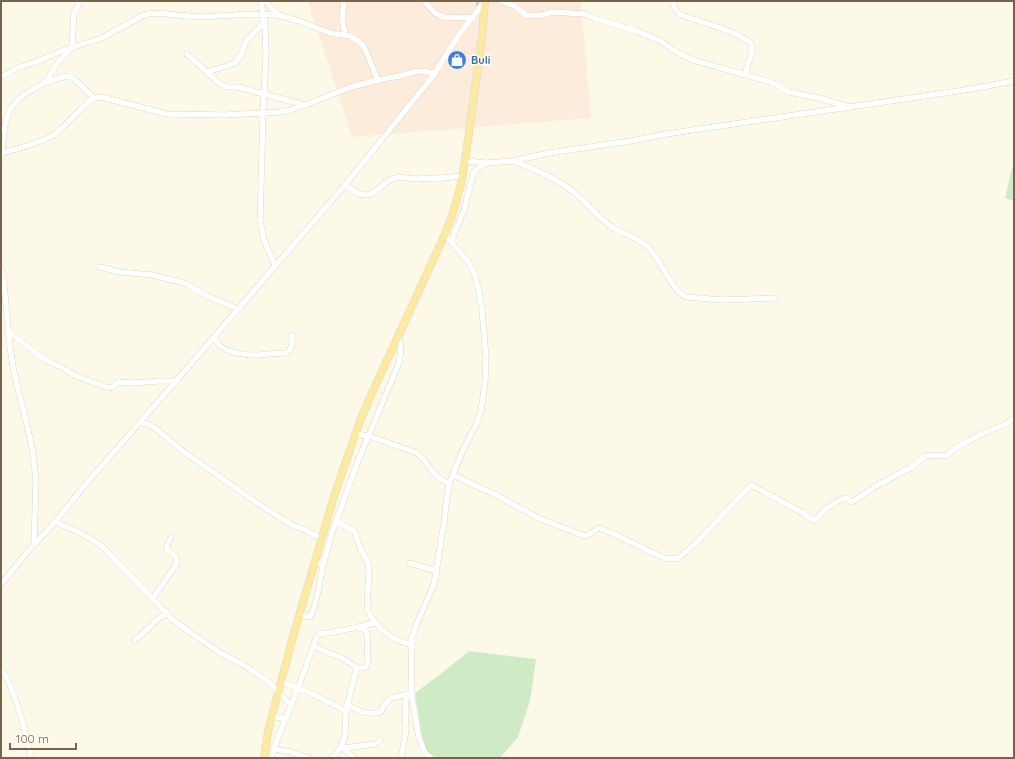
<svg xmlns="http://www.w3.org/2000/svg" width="1015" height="759" viewBox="0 0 1015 759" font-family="Quicksand,sans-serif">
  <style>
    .commercial { fill: #fdecdc }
    .green { fill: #ceebc6 }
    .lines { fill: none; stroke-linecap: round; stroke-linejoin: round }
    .stream { stroke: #a2c7d9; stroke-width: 1.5 }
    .minor-casing { stroke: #cfc2ad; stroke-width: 6 }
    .major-casing { stroke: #dcd6d0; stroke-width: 8 }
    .minor { stroke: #fff; stroke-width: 5.5 }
    .major { stroke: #fceaa1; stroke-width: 7 }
    .labels { text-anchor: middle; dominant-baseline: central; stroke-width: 3; stroke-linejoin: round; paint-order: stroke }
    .shop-label { font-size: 11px; font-weight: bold; fill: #366cbe; stroke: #fffcef; text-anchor: start }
  </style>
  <rect width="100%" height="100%" fill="#fdf9e9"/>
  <path class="commercial" d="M308,1H581L591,118L352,137Z"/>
  <g class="green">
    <path d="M1014,160V201L1005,198Z"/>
    <path d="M469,651L536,659L530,701L518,737L500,758H436L425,749L421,730L415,693L442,673Z"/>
  </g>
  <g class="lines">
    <path class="stream" d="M477,5L478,1"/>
    <g class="minor-casing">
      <g id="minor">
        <path d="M261,1L265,26L266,55L263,113L260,221L264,240L275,265"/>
        <path d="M265,1L278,15L299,21L330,33L350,36L357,40L364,47L378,80"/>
        <path d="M344,1L342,18L345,35"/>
        <path d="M424,1L435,13L443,17L473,18"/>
        <path d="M501,1L515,6L526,15L529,16L542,15L553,12L584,14L594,18L637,31L660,41L680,54L693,60L771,82L789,92L819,98L850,107"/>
        <path d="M672,1C675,7 675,12 681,15C701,22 730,29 748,41C750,42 752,45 752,48C753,57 745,65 746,75"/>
        <path d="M187,54L220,84L227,87H238L264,94L305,105"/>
        <path d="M207,72L229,65L235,63L241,55L246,41L259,28L265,20"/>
        <path d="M1,77L17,68L33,63L64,50L102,38L142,16L148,14L156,13L200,17L235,15L246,14L278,15"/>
        <path d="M45,83L58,62L72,47L74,14L80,1"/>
        <path d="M1,153C15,150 43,142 55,134C66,125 77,113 87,103L92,99L97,97L105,98L167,114L226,115L281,112L287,111L305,105L351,87L378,80L399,76L418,71L435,73"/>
        <path d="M1,158C4,141 2,119 14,104C19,98 26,94 33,89C44,83 56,78 68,76H71L73,78L94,98"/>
        <path d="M465,161L486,163L513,161L549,153L637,140L666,134L965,90L1014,81"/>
        <path d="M514,161C533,169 554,177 571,190C586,201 597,217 612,227C624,234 639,238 649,248C661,260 671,290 686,297L722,300L775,298"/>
        <path d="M345,185C351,189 359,196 367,195C377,194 384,180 395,178C402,176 409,179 416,179C432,179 447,178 463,176"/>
        <path d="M453,244V237L464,210L473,174L477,169L485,164"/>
        <path d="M100,267L120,272L152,275L181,282L188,285L207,296L238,309"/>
        <path d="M1,269L4,284L10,347L14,373L27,425L33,453L36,480L34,545"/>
        <path d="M8,331L41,357L48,361L61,367L76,376L108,388L113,387L118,382L132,383L159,381H176"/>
        <path d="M215,336C217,352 242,355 256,355C265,355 275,353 285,353C293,350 292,343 292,335"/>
        <path d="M140,422L147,424L155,428L184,452L263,507L292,525L303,529L321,538"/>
        <path d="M356,434L369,436L417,453L424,460L432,471L439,478L449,484"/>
        <path d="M453,475L496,495L538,518L585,536C590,535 594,530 599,528L614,534L653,553L665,558L677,559L695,544L751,485L803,513L812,520L814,521L827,508L838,501L846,498H847L851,502L854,501L876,486L910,468L925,456L930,455L940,456L947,455L956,448L968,441L986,432L1006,424L1014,418"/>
        <path d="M336,521L354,531L355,533L361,550L368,562L369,569L367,609C372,620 380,629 390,636C396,640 404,642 411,645"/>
        <path d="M55,522C72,529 89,536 104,548L172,619L191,633L222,654L242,664L262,677L272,685L278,692L291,705"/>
        <path d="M410,563L437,571"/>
        <path d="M323,565L332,533L358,461L399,363C401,354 402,345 398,336"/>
        <path d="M1,584L29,550L55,522L85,485L176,381L345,185L425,86L435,73L460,33L485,1"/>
        <path d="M153,598L177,563C178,548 158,557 171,538"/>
        <path d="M299,615L310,617C317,607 320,578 323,565L320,564"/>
        <path d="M358,627L375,623"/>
        <path d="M135,640L138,638L159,618L167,613"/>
        <path d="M314,646L329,653L340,657L358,668"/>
        <path d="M1,668C17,694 24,728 31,758"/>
        <path d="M281,682C304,689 325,700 346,711"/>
        <path d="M347,705L362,712L367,713H378L381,712L384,705L391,698L412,693"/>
        <path d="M272,716L286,719"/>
        <path d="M343,748L375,744L378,742L380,740"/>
        <path d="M274,749L291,752L309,758"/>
        <path d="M272,758L275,745L298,688L317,636C321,632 324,633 329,633C337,632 353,626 360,628C364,628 365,630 367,634L368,661L366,667C363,669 359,667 356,670L346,711L345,735L342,744L343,748L354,758"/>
        <path d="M331,758L337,753L342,744"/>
        <path d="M401,758C403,748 405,739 406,729C406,717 403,706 408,694"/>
        <path d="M431,758L425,753L419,738L412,697L411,637L414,633V630L434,584L444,523L446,504L449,484L462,452L476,425L481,411L485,383L486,358L482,309L478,287L474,273L468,261L453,245L445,234"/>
      </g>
    </g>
    <g class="major-casing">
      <path id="major" d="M264,758L268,732L272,716L294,633L335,493L361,418L372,393L445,234L454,209L461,184L465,161L482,37L485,1"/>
    </g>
    <use href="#minor" class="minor"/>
    <use href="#major" class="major"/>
  </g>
  <defs>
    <g id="shop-disc" transform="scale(1)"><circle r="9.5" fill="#3f7fe0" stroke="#fffcef"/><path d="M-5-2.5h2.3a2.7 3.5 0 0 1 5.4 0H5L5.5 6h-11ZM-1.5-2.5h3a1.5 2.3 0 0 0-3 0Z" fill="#fff"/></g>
  </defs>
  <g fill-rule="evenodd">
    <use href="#shop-disc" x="457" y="60"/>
  </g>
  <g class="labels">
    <g class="shop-label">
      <text x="471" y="60">Buli</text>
    </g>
  </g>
  <rect width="1015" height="759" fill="none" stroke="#78634b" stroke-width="4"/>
  <path d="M10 743v6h66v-6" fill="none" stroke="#78634b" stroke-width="2"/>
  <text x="16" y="743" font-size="12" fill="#78634b" stroke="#fffcef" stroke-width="3" paint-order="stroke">100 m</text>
</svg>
